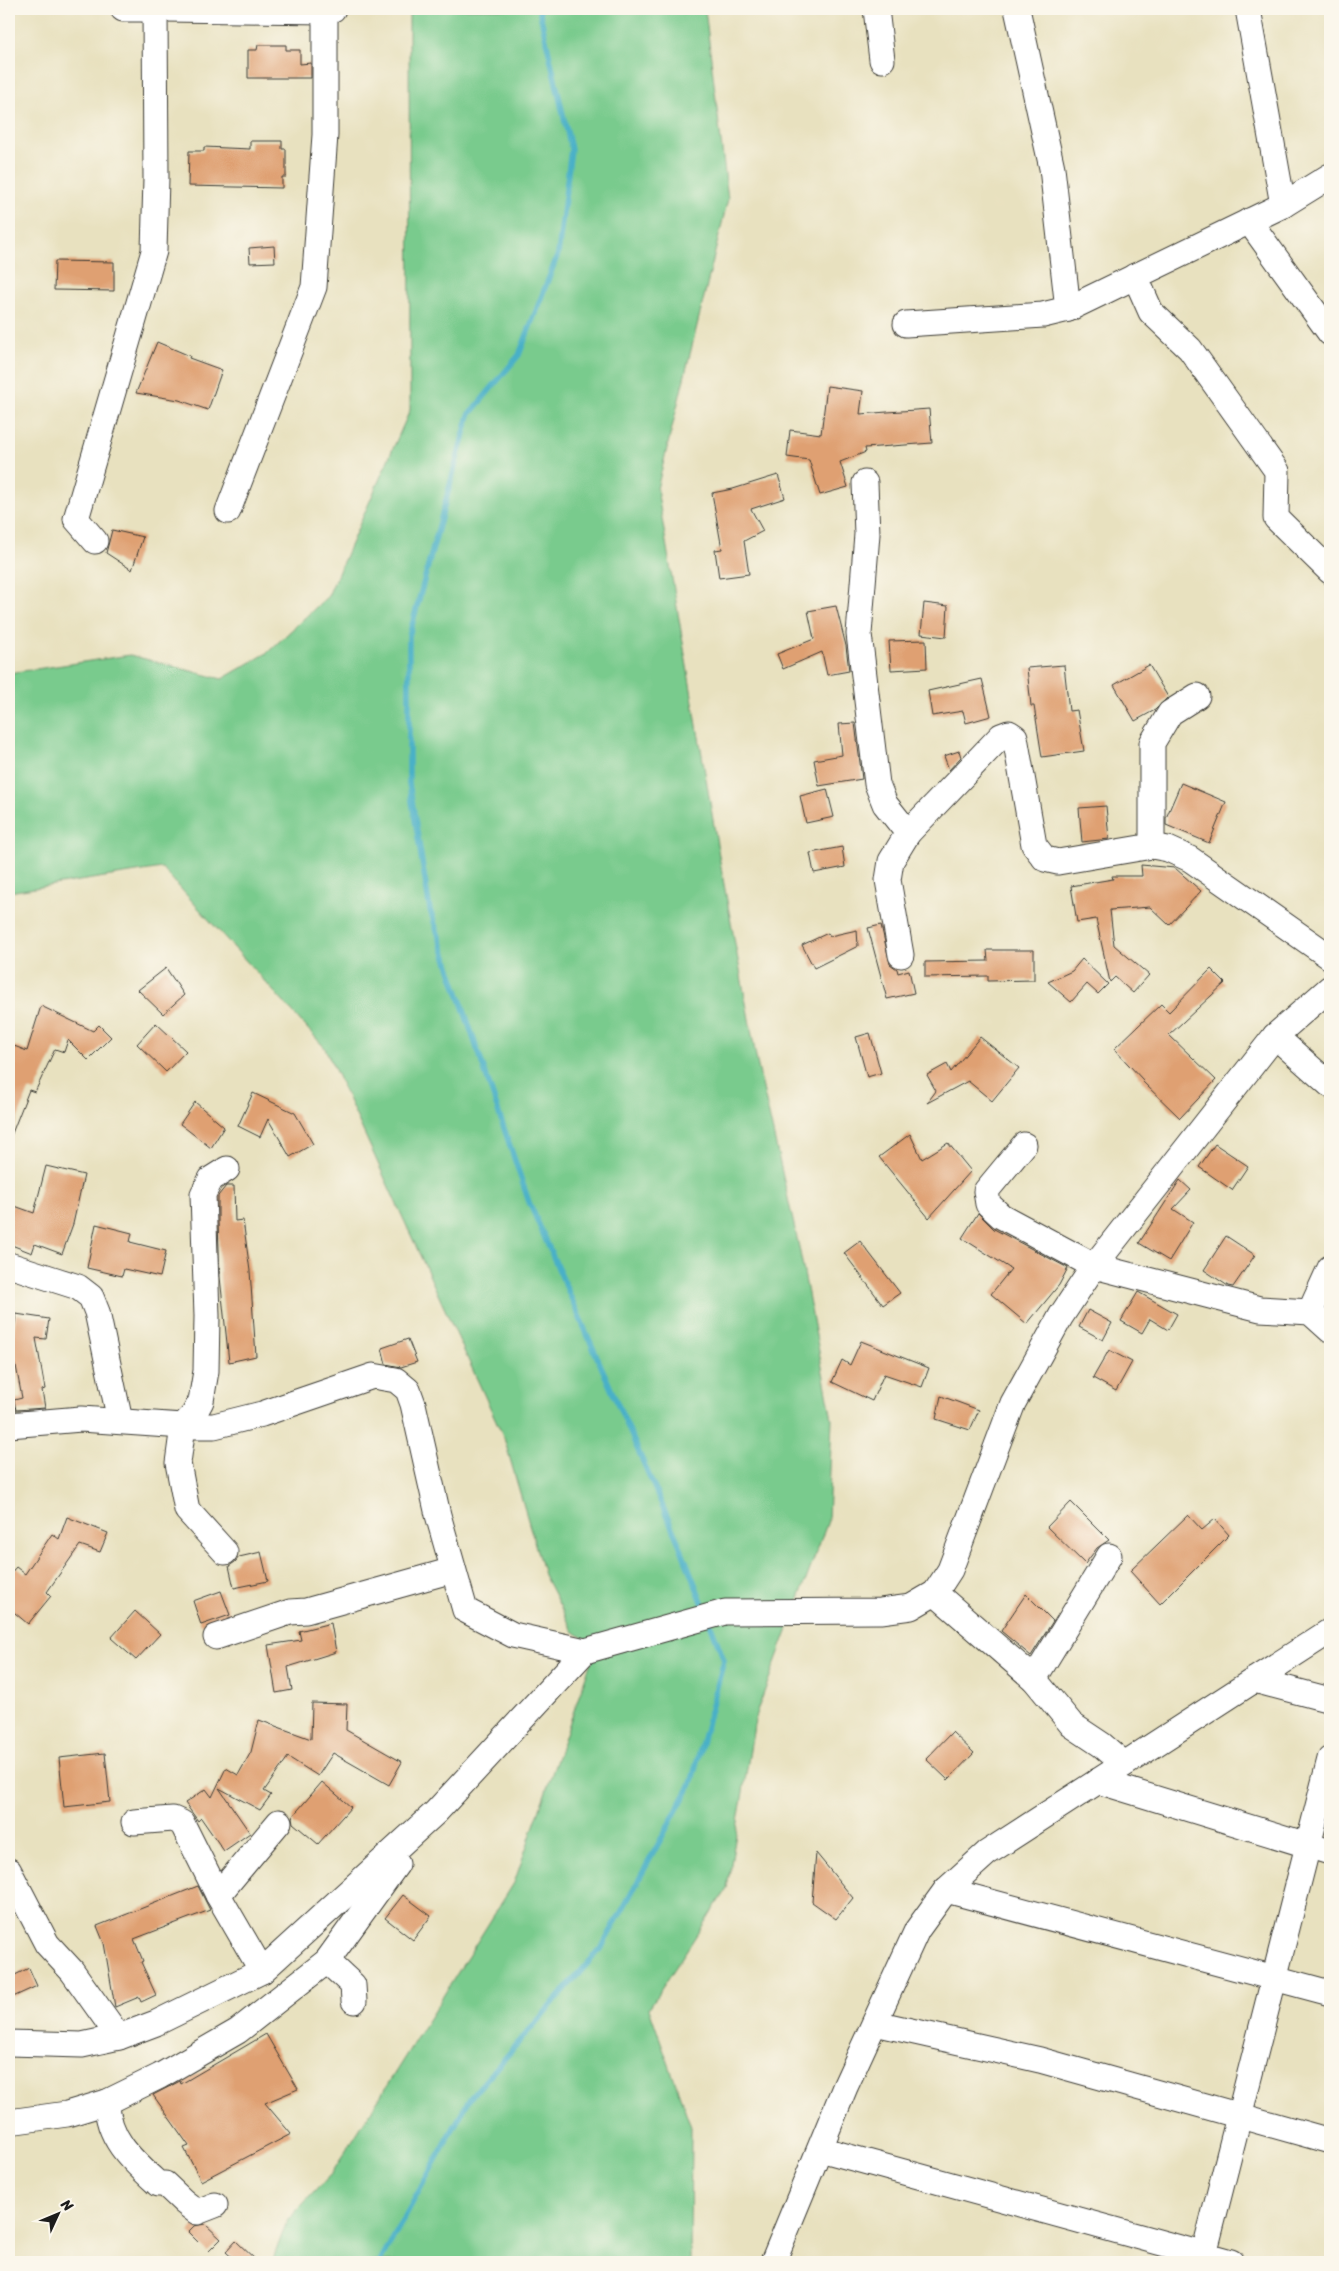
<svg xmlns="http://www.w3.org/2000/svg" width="1339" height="2271" viewBox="0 0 1339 2271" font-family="Sriracha,sans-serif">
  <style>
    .green { fill: #79cb8d; stroke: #4a7454 }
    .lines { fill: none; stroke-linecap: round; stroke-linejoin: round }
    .stream { stroke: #48b0c7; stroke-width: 5.5 }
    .building { fill: #dfa072 }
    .minor-casing { stroke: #3b3a34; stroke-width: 27 }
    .minor { stroke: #fff; stroke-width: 25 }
  </style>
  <rect width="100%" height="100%" fill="#fbf7ec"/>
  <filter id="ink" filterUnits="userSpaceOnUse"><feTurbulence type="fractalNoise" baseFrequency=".02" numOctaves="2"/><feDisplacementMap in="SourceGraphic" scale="10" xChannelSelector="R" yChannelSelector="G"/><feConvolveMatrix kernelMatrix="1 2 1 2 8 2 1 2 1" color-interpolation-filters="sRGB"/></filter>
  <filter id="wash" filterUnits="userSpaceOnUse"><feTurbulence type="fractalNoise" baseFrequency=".0096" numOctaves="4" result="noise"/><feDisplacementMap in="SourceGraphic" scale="20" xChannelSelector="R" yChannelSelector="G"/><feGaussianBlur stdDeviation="1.12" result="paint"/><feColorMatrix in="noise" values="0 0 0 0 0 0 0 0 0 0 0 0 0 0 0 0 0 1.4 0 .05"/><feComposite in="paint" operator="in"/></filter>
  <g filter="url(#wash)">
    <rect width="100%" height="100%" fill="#e8e1bf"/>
    <path class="green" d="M409,9H705L728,199L657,489L723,879L757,1062L799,1247L832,1419L828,1521L756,1714L727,1888L649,2008L691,2127L690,2262H272L287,2221L332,2173L514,1883L596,1647L573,1631L544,1575L504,1438L325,1048L162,868L9,892V673L130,655L222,679L267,653L328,596L410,410Z"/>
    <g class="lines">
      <g class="stream">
        <path d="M539,9L571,149L558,254L519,355L469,415L409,636V783L430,910L529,1202L680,1546L706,1612"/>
        <path d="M380,2262L470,2098L602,1947L691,1784L724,1660L710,1623"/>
      </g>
    </g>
    <g id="blocks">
      <g class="building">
        <path d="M258,45H286V50H300V64L311,63V78H248V50H257Z"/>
        <path d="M250,141H282V149H286V177H282V188L188,186L189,151H204V147L250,149Z"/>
        <path d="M274,246L275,262L250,263L249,248Z"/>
        <path d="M55,261L114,262V291L54,290Z"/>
        <path d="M157,342L190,356L189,358L222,370L208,410L179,400L136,393Z"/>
        <path d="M827,386L863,391L860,414L929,409L932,443L865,448L866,452L840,462L848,487L820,495L809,460L787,457L790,430L821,434Z"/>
        <path d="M778,475L785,498L751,509L763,531L744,541L749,574L719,578L715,550L722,549L712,493L733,489Z"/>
        <path d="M112,530L143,537L132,570L106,553Z"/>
        <path d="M924,603L948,606L946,637L921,634Z"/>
        <path d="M836,606L846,646L849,671L827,675L822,652L783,669L777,654L814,639L808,611Z"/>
        <path d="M926,640L927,668L891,670L889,641Z"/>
        <path d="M1064,665L1069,711L1077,710L1084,751L1042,757L1034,706H1031L1027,668Z"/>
        <path d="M1149,665L1168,697L1155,710L1135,721L1114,685Z"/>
        <path d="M982,679L991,716L966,723L963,711L932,716L928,691Z"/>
        <path d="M855,723L862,779L819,786L814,760L842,755L839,724Z"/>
        <path d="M959,751L961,757L949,770L944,756Z"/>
        <path d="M1181,783L1226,802L1209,843L1166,825V818Z"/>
        <path d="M827,789L834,817L806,823L800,796Z"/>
        <path d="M1106,806L1109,839L1082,842L1079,808Z"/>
        <path d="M842,847L845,867L814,873L810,853Z"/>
        <path d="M1141,865L1175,868L1201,891L1169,925L1150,907L1110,910L1114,945L1149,975L1133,993L1115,977L1110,982L1096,919L1077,922L1071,886L1113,879L1112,876H1142Z"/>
        <path d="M881,925L890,964L897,969L898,973L909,970L914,993L887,999L868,928Z"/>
        <path d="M857,930L858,946L814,968L802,945L828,933L830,936Z"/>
        <path d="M987,950H1034V980L988,981V976L925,977V962L988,961Z"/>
        <path d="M1082,959L1108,984L1098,994L1087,984L1071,1002L1048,982L1072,971Z"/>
        <path d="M166,968L184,995L163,1014L138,990Z"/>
        <path d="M1211,969L1225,983L1169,1035L1216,1080L1180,1118L1142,1081L1143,1080L1114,1049L1161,1004L1169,1012Z"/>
        <path d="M41,1006L93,1031L99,1025L111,1037L88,1060L68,1040L64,1052L55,1049L35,1092L29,1090L9,1141V1044L27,1051Z"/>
        <path d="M156,1023L186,1051L166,1072L137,1044Z"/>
        <path d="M870,1033L881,1073L867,1077L856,1037Z"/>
        <path d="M980,1037L1019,1068L992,1101L968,1081L927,1103L936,1091L927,1075L947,1064L951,1072Z"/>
        <path d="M253,1093L295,1113L313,1144L290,1157L268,1119L260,1137L238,1126Z"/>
        <path d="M195,1102L224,1127L211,1148L180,1124Z"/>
        <path d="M910,1134L922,1159L948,1143L971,1171L929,1218L879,1157Z"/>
        <path d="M1215,1144L1248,1166L1232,1190L1199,1167Z"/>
        <path d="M46,1166L84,1175L73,1224L62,1254L35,1244L32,1253L9,1244V1213L12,1205L34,1213Z"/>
        <path d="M1180,1180L1191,1190L1173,1209L1193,1222L1169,1261L1139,1243Z"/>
        <path d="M226,1186H234L235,1221L243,1220L250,1271L256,1356L229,1362L220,1277L218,1222V1196Z"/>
        <path d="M978,1213L994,1229L1068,1268L1059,1285L1027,1324L991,1294L1011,1269L962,1238Z"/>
        <path d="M96,1224L132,1233L130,1242L166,1251L160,1277L124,1269L122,1276L87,1268Z"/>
        <path d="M1226,1236L1255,1255L1233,1287L1228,1286L1204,1270Z"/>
        <path d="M860,1241L900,1293L883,1305L844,1253Z"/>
        <path d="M1138,1292L1177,1314L1168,1330L1150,1319L1142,1333L1121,1321Z"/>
        <path d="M1088,1310L1112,1323L1103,1340L1079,1327Z"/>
        <path d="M16,1314L49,1319L46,1339L36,1338L45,1389L42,1390L45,1408L16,1410L14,1400L22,1398L16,1366H9V1346H12Z"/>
        <path d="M408,1339L417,1362L401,1367L386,1364L382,1348Z"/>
        <path d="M861,1341L929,1368L922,1387L884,1374L872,1401L832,1382L842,1360L850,1365Z"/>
        <path d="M1109,1350L1132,1362L1116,1391L1093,1378Z"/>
        <path d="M941,1396L979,1410L970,1430L936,1419Z"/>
        <path d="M1071,1502L1109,1540L1097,1548L1085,1564L1047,1527Z"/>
        <path d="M1188,1515L1202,1530L1215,1519L1229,1535L1160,1604L1130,1571Z"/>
        <path d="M67,1517L108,1533L100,1552L80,1545L47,1592L51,1596L28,1624L9,1608V1575L16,1567L25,1574L52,1534L59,1539Z"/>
        <path d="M261,1552L268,1581L234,1588L229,1566L235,1562L239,1557Z"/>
        <path d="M221,1591L230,1615L201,1625L193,1601Z"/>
        <path d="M1026,1594L1053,1621L1031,1656L1001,1631Z"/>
        <path d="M135,1611L160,1634L136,1660L111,1638Z"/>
        <path d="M331,1623L336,1652L288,1667L292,1690L276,1693L268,1645L301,1640L299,1631Z"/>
        <path d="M312,1703L347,1704L346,1730L402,1762L389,1785L333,1753L318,1776L288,1757L264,1791L271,1795L260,1810L219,1788L250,1833L224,1851L201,1818L198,1821L185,1803L206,1789L212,1797L226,1768L238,1775L251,1752L259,1720L311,1739Z"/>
        <path d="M952,1732L974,1753L948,1780L926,1759Z"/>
        <path d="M105,1753L110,1802L64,1807L59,1758Z"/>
        <path d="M322,1782L351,1807L318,1844L293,1823L292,1817Z"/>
        <path d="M816,1853L853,1898L836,1919L812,1902Z"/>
        <path d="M198,1886L210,1910L134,1939L143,1961L141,1962L156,1995L141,2002L139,1997L115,2007L104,1943L97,1926Z"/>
        <path d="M403,1895L431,1916L413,1940L385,1918Z"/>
        <path d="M29,1968L37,1986L13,1997L9,1988V1978Z"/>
        <path d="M266,2034L298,2089L265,2103L291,2134L201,2181L184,2148L189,2146L153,2095L180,2081L181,2084Z"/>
        <path d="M205,2224L221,2239L208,2252L188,2232L194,2226Z"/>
        <path d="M236,2241L258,2262H237L226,2252Z"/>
      </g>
    </g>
  </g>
  <g filter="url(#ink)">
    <use href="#blocks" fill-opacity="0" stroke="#3b3a34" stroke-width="1"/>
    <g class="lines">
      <g class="minor-casing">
        <g id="minor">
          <path d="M123,9H150"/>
          <path d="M165,9L325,11L333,9"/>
          <path d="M876,9L882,60"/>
          <path d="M1017,9L1052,168L1068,309"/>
          <path d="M1248,9L1283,205"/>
          <path d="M1249,221L1330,333"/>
          <path d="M1135,276L1151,312L1190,349L1277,471L1276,518L1330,571"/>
          <path d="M906,324L1043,315L1068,309L1283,205L1330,176"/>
          <path d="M865,483L867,534L859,634L877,784L885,804L908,833"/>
          <path d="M228,511L314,287L325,135V9"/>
          <path d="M95,541L76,519L154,251L156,178L155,9"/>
          <path d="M1152,846V743L1170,713L1197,696"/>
          <path d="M901,955L888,880L891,861L908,833L1001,736L1009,733L1015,737L1034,845L1045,859L1058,862L1152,846L1168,849L1190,859L1330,957"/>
          <path d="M1275,1036L1330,1085"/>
          <path d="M1024,1145L986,1191L988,1204L1001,1216L1094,1266L1260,1309L1310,1312L1330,1330"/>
          <path d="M9,1265L78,1287L91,1297L97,1312L120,1421"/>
          <path d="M1310,1312L1330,1268"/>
          <path d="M9,1425L81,1419L183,1426H214L262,1414L373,1376L396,1380L408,1390L413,1404L438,1515L465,1610L513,1635L585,1651"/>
          <path d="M225,1552L187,1510L178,1463L183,1426L194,1414L201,1401L206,1371L207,1316L203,1194L211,1179L227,1169"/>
          <path d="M935,1593L1034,1679L1072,1725L1102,1745L1124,1764"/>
          <path d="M216,1637L290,1612L306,1611L453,1570"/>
          <path d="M1034,1679L1109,1556"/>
          <path d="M1254,1680L1330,1700"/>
          <path d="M1098,1781L1330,1852"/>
          <path d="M134,1822L173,1819L182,1823L218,1895L262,1971"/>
          <path d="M9,1871L47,1944L72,1971L119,2037"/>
          <path d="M946,1890L1330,1993"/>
          <path d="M218,1895L279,1822"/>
          <path d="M327,1961L353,1985L354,2001"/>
          <path d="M875,2023L1040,2060L1330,2141"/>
          <path d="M9,2043L82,2045L119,2037L156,2023L262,1971L436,1812L585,1651L725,1612L881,1611L911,1607L935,1593L950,1570L1013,1403L1061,1316L1094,1266L1275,1036L1330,988"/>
          <path d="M107,2102C107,2139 133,2161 158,2184H165L184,2202L197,2212L215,2205"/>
          <path d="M9,2122L67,2114L107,2102L160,2076L238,2031L327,1961L397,1864"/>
          <path d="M820,2149L1231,2262"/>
          <path d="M773,2262L845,2087L917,1930L946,1890L987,1853L1330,1631"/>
          <path d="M1202,2262L1330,1759"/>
        </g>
      </g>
      <use href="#minor" class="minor"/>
    </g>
  </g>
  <rect width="1339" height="2271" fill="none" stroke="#fbf7ec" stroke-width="30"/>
  <g transform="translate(58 2214) rotate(46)" stroke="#fbf7ec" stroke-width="4" paint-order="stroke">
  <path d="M0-4L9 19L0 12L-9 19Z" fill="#1c1c1c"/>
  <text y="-8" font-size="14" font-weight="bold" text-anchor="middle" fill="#1c1c1c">N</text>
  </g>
</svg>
